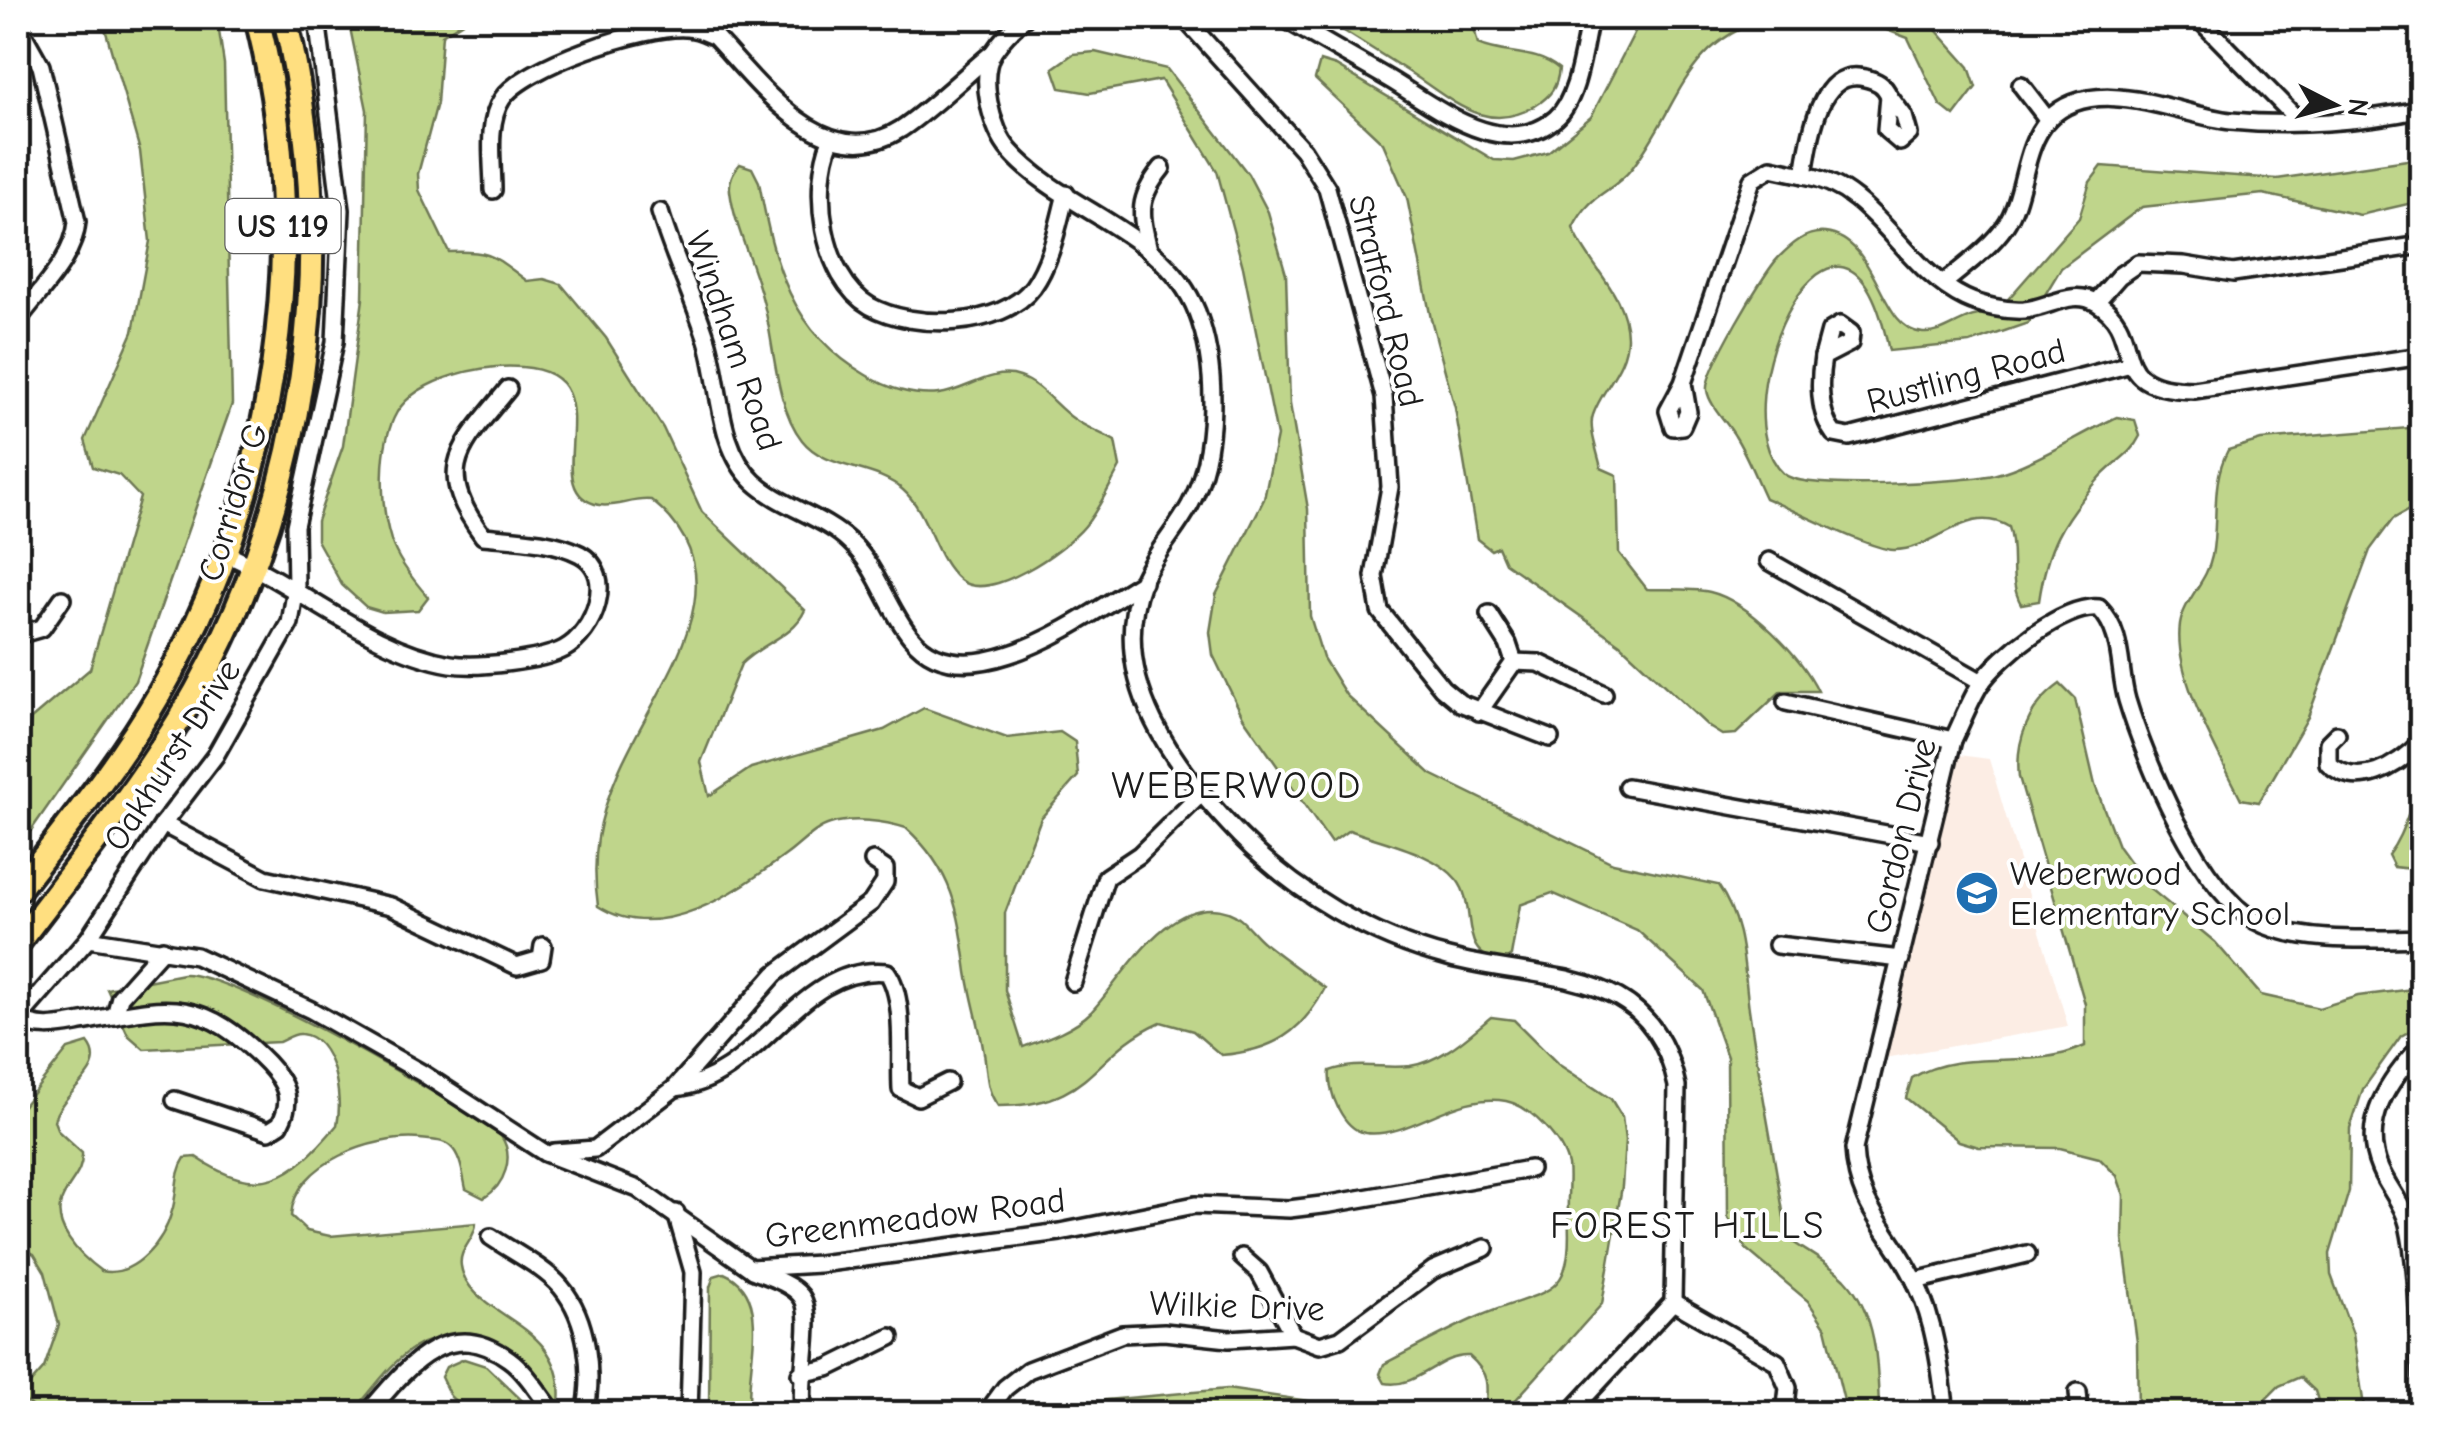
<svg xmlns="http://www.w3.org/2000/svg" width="2439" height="1431" viewBox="0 0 2439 1431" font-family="'Comic Neue',sans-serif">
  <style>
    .built { fill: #fcede4 }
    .green { fill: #bfd58b; stroke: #6e7854; stroke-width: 2.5 }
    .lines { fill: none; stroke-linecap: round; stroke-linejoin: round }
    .minor-casing { stroke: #1c1c1c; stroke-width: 22 }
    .highway-casing { stroke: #1c1c1c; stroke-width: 30 }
    .minor { stroke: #fff; stroke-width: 15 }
    .highway { stroke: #ffdf80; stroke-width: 22 }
    .labels { text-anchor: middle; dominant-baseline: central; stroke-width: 8; stroke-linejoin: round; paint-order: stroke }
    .shield { fill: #fff; stroke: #606060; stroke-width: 2.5 }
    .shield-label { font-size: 32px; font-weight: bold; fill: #1c1c1c }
    .street-label { font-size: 35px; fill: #1c1c1c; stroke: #fff }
    .poi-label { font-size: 35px; fill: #1c1c1c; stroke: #fff; text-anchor: start }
    .neighbourhood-label { font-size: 38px; letter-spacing: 2.5px; fill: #1c1c1c; stroke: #fff }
  </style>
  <rect width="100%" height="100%" fill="#fff"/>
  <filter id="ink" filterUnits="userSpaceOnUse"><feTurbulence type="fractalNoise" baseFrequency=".01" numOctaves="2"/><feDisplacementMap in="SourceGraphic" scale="20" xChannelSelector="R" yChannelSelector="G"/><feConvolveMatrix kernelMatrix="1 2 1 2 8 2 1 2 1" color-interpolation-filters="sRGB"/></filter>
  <g filter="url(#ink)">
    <path class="built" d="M1959,755L1989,759L2068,1026L1884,1058Z"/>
    <g class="green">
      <path d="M102,18H217L224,64L232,404L135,681L18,849V802L31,719L90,669L140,497L119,475L93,467L85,440L133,332L150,241L140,151Z"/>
      <path d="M348,18H469L442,35L437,103L418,174L419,190L449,252C493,250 494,257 527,281L544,279L561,284L606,338L663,428L702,512L805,610C793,637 761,643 741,664L701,762L709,796L751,768L884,730L924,708L1007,738L1060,732L1075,742L1078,776L1041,818L1005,913V990L1023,1047C1045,1039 1074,1029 1091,1012C1123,978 1169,892 1228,912C1243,917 1251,932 1263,942C1283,958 1304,973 1325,988C1302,1033 1272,1051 1221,1055L1193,1031L1161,1022C1089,1054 1095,1106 998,1106C984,1087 988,1070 983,1048C979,1023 971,998 967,972C959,913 954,871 906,828C884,821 853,817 830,824C815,828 799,846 786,855C736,892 660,946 598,906C591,857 598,819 618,773C654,686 753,581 651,500C633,498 616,508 599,505C532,492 622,374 522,367C484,364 419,377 397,412C378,445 380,505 391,540C397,560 415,582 428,597L418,610L383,612L366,607L342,585L317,540V521L343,446L363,299L367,110Z"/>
      <path d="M1323,18H1480L1474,28L1478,44C1505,56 1535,49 1559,69C1557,87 1551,96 1535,106C1485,136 1450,98 1409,72C1381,54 1352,36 1323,18Z"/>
      <path d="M1642,18H1767C1681,45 1681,105 1632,168C1612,194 1591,191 1573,228C1588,266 1626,292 1627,337C1627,368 1602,388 1593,415C1588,428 1598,453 1601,468L1617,475L1619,553L1647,589C1667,590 1690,588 1710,592C1748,601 1802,657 1818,691H1781L1736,734L1722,735L1709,727L1620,644L1505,563L1498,547L1491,550L1477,539L1455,408L1431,319L1407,198L1383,143L1315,79L1320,61L1336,66L1494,160L1514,161L1548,152L1591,117Z"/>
      <path d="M1855,18L1928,21L1969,67L1976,87L1954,116L1940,105L1908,38Z"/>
      <path d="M1095,52L1167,69L1248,174L1268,212L1286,274L1290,404L1308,509L1310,616L1323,658L1346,695L1431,774L1613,863L1718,885C1745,924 1743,965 1749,1009C1760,1086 1776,1161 1787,1238C1805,1251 1829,1263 1845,1279C1878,1314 1878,1369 1879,1413H1847L1826,1328L1808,1301L1746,1249L1728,1217L1727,1057L1703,990L1637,930L1552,893L1520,905L1511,956L1503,962C1455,955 1479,908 1457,880C1435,852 1381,842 1349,830L1331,843L1243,717L1213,655L1210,632L1216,595L1264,499L1277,436L1243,267L1217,171L1161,80L1090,93L1060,88L1053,68L1073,54Z"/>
      <path d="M2421,158V201L2360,215L2263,194L2142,207L2061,268L2028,323L1970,343L1889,351C1845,130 1711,406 1784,474C1804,492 1962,482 1993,475C2031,466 2080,434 2117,417L2135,420L2140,436C2130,457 2111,463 2097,481C2061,522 2047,547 2039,601L2021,604C2007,579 2018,554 2009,527C1967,502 1937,550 1894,550C1868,549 1793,509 1765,498C1755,477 1747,455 1735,436C1727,422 1709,405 1707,390C1704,373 1764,272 1779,257C1791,245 1806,231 1825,233C1879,239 1878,329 1923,333C1949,335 1962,311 1995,314L2079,218L2090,182L2102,166L2277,179Z"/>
      <path d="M740,164L752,168L759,182C774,264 790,331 866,375C887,388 914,397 939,394C966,391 992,367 1020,377C1041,384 1056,407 1074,419C1087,428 1102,433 1115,441L1120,467C1109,487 1099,509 1085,526C1065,550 989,604 960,580C933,558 930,514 903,490C875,464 826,471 802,440C774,404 775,343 763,301C754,264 735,229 730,191C729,179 733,172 740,164Z"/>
      <path d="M2421,427V503L2393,519L2370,550L2308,717L2259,802L2241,799C2219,754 2173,676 2180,625C2184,599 2207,582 2212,556C2219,519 2210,483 2228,450L2261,440Z"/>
      <path d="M2060,684L2075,699L2095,785L2118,846L2147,886L2215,942L2261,995L2319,1008L2358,996L2421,988V1025L2401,1036L2363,1089L2350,1128L2349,1191L2330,1254L2331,1275L2353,1334L2365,1413H2322L2315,1391L2300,1377L2279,1386L2252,1413H2138L2137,1342L2123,1239L2124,1196L2117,1176L2099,1158L2060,1148L1979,1147L1959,1141L1906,1098L1912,1078C1964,1046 2030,1072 2085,1046V1004L2019,777C2015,740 2029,706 2060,684Z"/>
      <path d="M2421,784V870L2394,867L2388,855C2405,833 2408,808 2421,784Z"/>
      <path d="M183,974C230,971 457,1102 501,1136C515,1157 505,1185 484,1198L466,1189C463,1176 461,1155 450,1146C443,1140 430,1140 420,1139C375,1135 294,1162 291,1216L307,1231L330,1236L476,1223C476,1239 458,1249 461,1266C469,1319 568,1319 559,1404C534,1388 533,1371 513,1353C503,1343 489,1341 477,1339C412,1325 390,1370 352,1413H40L26,1402L22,1393L44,1368L59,1325L45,1272L34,1254L18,1246V1112L68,1049L88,1043C111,1071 60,1092 54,1121L58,1131L82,1153C83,1173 71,1180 63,1197C49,1225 80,1256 101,1271C135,1278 164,1241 172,1211C178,1193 174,1174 185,1158L196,1157C260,1201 291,1180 337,1125C343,1100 335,1037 301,1034C294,1033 286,1039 279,1042L144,1049L128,1035L107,989Z"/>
      <path d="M1491,1017L1514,1020L1558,1064L1611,1099L1622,1117L1625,1140L1622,1186L1602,1304L1503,1414L1485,1413C1488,1386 1490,1374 1469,1356C1438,1354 1418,1389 1385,1383L1380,1374L1384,1364C1415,1348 1447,1330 1480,1316C1550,1286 1574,1303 1568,1211C1567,1196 1570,1180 1568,1165C1563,1141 1531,1106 1506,1101C1455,1091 1411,1139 1365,1133C1343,1129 1327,1091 1330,1071C1356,1061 1383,1069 1410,1066C1442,1061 1467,1037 1491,1017Z"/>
      <path d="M724,1273C776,1295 743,1370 750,1413H710L709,1410L710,1287L714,1276Z"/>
      <path d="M464,1359L486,1366L535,1413H468L450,1396L441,1377L446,1367Z"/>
      <path d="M1227,1389L1315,1402L1350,1413H1070L1106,1400Z"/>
    </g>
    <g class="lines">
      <g class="minor-casing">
        <g id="minor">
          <path d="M1025,18C1014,27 1002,39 994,51C978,76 991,130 1010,151C1064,212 1165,231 1197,312C1218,367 1218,453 1190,505C1176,531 1153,555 1142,582C1106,680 1176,770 1240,836C1296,893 1370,937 1448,957C1546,984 1651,962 1677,1086L1673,1302"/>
          <path d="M1184,18L1303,150L1327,188L1384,396L1390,487L1374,576L1380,611L1442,688L1460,703L1550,738"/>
          <path d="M1283,18C1318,38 1353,58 1389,79C1433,105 1504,164 1556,118C1579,98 1583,46 1590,18"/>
          <path d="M2198,18L2299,121"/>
          <path d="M18,25L41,66L77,222C74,259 39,291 18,320"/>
          <path d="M2021,85L2048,120"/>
          <path d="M1889,96C1884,84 1877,81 1865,78C1818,66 1809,142 1804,175C1876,187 1902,268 1965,298C1982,306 2005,311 2024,310C2049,308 2073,288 2097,303C2149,335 2099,389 2194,390L2422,356"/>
          <path d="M1889,96L1904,116L1909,134L1900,142L1886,130Z"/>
          <path d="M831,140C811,186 821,278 870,306C913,330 1002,329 1033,287C1052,260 1058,224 1066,194"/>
          <path d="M493,190C493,162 486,123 502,99C523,66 646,25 686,28C697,28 706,33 715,37C760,85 826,177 901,129C932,108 962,78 991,54"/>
          <path d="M660,212C673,256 693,296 707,340C721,386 717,447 754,482C781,507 823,516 850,542C878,568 887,608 911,637C967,707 1089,613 1143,582"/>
          <path d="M1149,250C1140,212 1137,199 1162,168"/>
          <path d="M1944,283C1964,266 1990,248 2005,226C2026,196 2022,148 2048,120C2095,71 2179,116 2231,121C2292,127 2362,122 2422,109"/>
          <path d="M2096,302L2119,276L2138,263L2184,265L2233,273L2422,245"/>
          <path d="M1840,325L1851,333L1850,343L1823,357L1830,331Z"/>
          <path d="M1823,357C1819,380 1818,414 1834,434L1849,437L2131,364"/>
          <path d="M1683,383L1688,412L1682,426L1673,427L1668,411L1683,383L1752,180L1771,168L1804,175"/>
          <path d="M226,554C301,586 369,650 451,664C477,668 541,661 564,649C594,633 617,574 580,554C553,540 513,539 483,536C432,467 461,447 508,389"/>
          <path d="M1769,561L1982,682"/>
          <path d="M1489,614L1508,644L1514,662"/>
          <path d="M18,635L42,628L62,599"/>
          <path d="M1514,662L1539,663L1604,694"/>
          <path d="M1786,702L1953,740"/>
          <path d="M1479,712L1514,662"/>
          <path d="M2337,734L2328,743V763C2358,791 2397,767 2422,741"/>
          <path d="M1627,787L1930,842"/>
          <path d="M163,824L265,878L391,906L517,966L541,959L543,946"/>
          <path d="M88,939L196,956L311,1010L422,1073L545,1153L638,1189L750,1268L819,1264L1060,1232L1195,1205L1289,1209L1330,1204L1530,1169"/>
          <path d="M1777,945L1901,959"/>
          <path d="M1073,982L1106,877L1139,855L1202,793"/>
          <path d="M115,1016L120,997L163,949"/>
          <path d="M18,1019L88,939L163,824L215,756L290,623L296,588L295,526L335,342L341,210L317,18"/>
          <path d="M18,1019C38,1030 55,1027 77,1023C167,1006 198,993 267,1063C285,1082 294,1098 280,1124L269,1131L175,1100"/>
          <path d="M2422,1045C2390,1079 2359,1121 2380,1169C2388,1188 2403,1203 2408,1224C2419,1274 2418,1328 2422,1378"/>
          <path d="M675,1088C760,1080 797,963 887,972C906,998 899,1056 901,1089L918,1097L948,1082"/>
          <path d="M554,1152L595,1149L675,1088L775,974L871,903L885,882V869L873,861"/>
          <path d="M676,1213L693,1272L689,1414"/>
          <path d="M491,1237C513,1252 544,1267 561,1287C588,1319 594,1374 585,1414"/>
          <path d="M1242,1257L1259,1272L1293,1335"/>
          <path d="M752,1270C767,1276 791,1283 801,1296C816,1315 797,1382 804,1414"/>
          <path d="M1915,1281L2027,1254"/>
          <path d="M1673,1302L1777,1362L1788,1388L1785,1414"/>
          <path d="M800,1374L828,1368L891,1337"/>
          <path d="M2078,1392L2080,1414"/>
          <path d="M367,1414C405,1370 446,1313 509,1359C527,1372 541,1397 555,1414"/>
          <path d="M986,1414L1005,1388L1028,1370L1122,1334L1164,1332L1229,1339L1293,1335L1320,1345L1340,1339L1433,1270L1485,1248"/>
          <path d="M1569,1414L1673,1302"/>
          <path d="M1946,1414C1941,1370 1935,1323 1916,1283C1893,1232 1857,1210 1854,1149L1953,740C1962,722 1970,700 1981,683C2001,655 2064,604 2099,608C2124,633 2118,669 2127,700C2145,760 2199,891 2256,921C2297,944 2375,939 2422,938"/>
        </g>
      </g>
      <g class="highway-casing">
        <g id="highway">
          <path d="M18,890C67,826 119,764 160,693C276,492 314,243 257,18"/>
          <path d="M18,943C74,869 133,796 181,717C308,505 341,256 285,18"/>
        </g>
      </g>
      <use href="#minor" class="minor"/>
      <use href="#highway" class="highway"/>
    </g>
  </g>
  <defs>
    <g id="school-disc" transform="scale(2.25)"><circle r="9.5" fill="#1f6fb2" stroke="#fff"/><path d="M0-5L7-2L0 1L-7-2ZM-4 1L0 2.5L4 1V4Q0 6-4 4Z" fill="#fff"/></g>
  </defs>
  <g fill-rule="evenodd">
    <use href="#school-disc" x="1977" y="893"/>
  </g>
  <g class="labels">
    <rect class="shield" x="225.5" y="199" width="115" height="54" rx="8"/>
    <g class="shield-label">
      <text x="283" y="226">US 119</text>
    </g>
    <g class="street-label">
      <text transform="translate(1386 301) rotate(76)">Stratford Road</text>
      <text transform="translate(734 341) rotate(71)">Windham Road</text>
      <text transform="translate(1966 376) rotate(-15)">Rustling Road</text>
      <text transform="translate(233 502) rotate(-73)">Corridor G</text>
      <text transform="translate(172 755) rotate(-57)">Oakhurst Drive</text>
      <text transform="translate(1901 836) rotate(-76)">Gordon Drive</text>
      <text transform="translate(915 1218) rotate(-7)">Greenmeadow Road</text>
      <text transform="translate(1237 1306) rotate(2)">Wilkie Drive</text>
    </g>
    <g class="poi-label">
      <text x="2010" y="873">Weberwood<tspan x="2010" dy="40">Elementary School</tspan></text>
    </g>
    <g class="neighbourhood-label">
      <text x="1237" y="786">WEBERWOOD</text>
      <text x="1688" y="1226">FOREST HILLS</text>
    </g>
  </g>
  <rect width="2439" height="1431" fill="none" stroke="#fff" stroke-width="60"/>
  <rect x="30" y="30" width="2379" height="1371" fill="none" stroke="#1c1c1c" stroke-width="4" filter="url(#ink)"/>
  <g transform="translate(2334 105) rotate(96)" stroke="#ffffff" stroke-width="8" paint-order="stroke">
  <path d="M0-8L18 38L0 25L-18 38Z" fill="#1c1c1c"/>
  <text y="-15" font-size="28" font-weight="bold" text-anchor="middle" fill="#1c1c1c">N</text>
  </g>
</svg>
